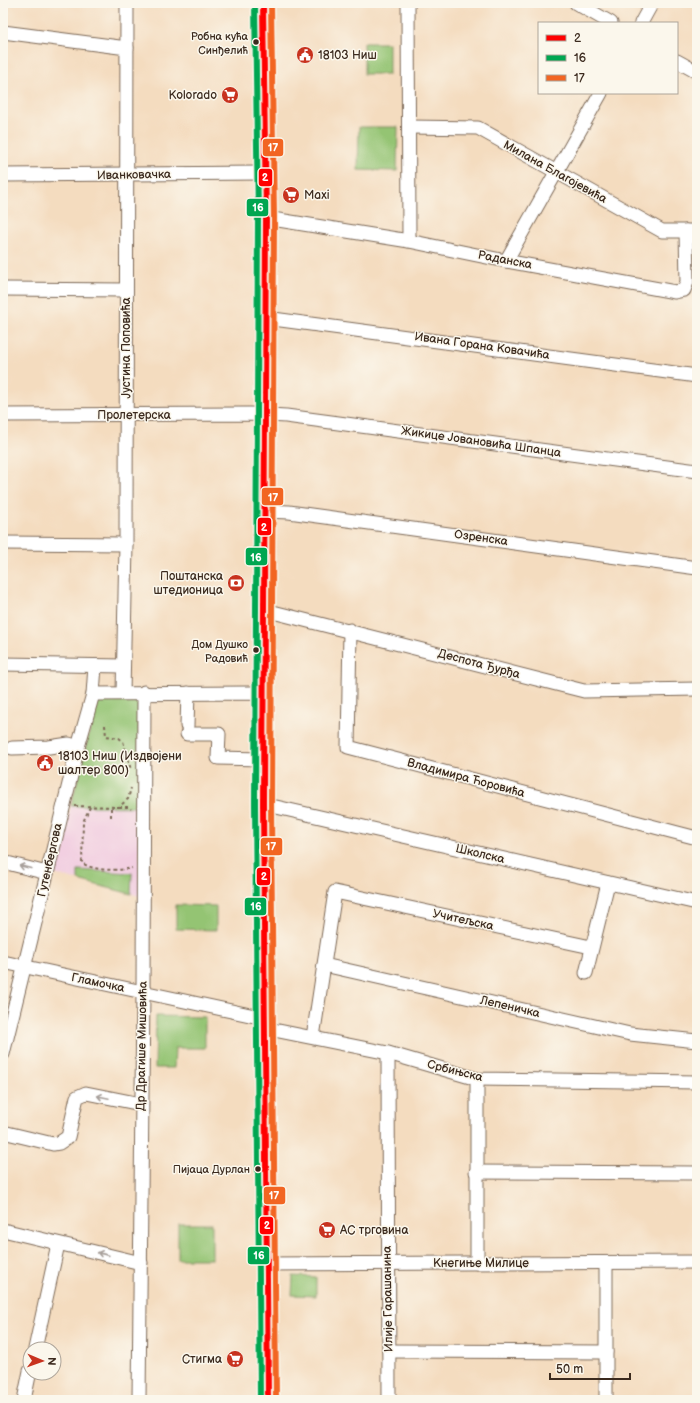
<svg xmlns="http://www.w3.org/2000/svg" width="700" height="1403" viewBox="0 0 700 1403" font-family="'Balsamiq Sans',sans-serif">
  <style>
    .built { fill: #f2cfe1 }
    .green { fill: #94c473; stroke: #687748 }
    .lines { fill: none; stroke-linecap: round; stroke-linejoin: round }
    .minor-casing { stroke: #7c6856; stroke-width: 15 }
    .major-casing { stroke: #7c6856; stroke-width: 18 }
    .path { stroke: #7c6856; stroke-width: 2; stroke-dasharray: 3 3; stroke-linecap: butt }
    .minor { stroke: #fff; stroke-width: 13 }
    .major { stroke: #fff; stroke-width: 16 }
    .bus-1-casing { stroke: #fbf7ec; stroke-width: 9 }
    .bus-2-casing { stroke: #fbf7ec; stroke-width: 9 }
    .bus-3-casing { stroke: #fbf7ec; stroke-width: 9 }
    .bus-1 { stroke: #f00; stroke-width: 6 }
    .bus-2 { stroke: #00a651; stroke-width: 6 }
    .bus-3 { stroke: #f26522; stroke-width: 6 }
    .oneway { stroke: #a79f9a }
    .bus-dot { fill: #3b2a1e; stroke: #fbf7ec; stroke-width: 1.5 }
    .labels { text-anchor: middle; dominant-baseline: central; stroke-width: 3; stroke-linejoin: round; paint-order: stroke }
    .bus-label { font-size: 11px; fill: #3b2a1e; stroke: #fbf7ec; text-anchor: end }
    .poi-label { font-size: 12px; fill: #3b2a1e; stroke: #fbf7ec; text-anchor: start }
    .street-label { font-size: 12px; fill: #3b2a1e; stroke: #fbf7ec }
    .line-badge { stroke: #fbf7ec; stroke-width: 1.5 }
    .badge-label { font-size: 11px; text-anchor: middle; font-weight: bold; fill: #fff }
  </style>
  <rect width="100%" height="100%" fill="#fbf7ec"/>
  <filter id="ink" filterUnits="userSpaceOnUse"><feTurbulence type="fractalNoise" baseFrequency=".025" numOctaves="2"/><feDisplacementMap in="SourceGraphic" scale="8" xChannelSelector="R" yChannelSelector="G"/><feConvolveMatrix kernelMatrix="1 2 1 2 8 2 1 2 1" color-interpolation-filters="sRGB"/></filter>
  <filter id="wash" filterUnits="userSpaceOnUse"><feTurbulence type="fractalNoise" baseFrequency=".012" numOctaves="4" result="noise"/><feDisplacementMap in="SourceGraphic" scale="16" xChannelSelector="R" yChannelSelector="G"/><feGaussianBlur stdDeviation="0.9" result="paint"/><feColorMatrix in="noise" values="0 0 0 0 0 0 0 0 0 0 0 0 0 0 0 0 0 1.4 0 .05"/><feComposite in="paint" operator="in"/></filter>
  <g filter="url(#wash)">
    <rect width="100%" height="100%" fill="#f4dcbf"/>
    <path class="built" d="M98,698L139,699L140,896L54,874Z"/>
    <g class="green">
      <rect x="364" y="43" width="25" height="31"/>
      <path d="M359,127H398L397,171L358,170Z"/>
      <path d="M98,698L139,699L138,807L71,806Z"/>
      <path d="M78,870L132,873L131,894L78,880Z"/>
      <path d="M176,905L216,906V930L176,929Z"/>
      <path d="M156,1016L205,1017V1048H175L174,1068H155Z"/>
      <rect x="178" y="1224" width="34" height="35"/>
      <path d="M293,1276L316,1277V1296L292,1295Z"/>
    </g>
  </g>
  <g filter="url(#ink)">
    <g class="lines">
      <g class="minor-casing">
        <g id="minor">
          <path d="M408,3L409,241"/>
          <path d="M576,3L611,23"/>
          <path d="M641,23L652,3"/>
          <path d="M3,32L127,48"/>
          <path d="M677,61L697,72"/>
          <path d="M410,127L478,128L662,231H697"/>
          <path d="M3,175L265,173"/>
          <path d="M266,218L409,241L506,261L675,292L684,290L687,282L686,231"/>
          <path d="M506,261L601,93"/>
          <path d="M3,289L126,290"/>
          <path d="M266,318L697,376"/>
          <path d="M3,415L250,414L286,416L697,471"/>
          <path d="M265,511L289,512L697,568"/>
          <path d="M3,543L126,544"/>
          <path d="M265,610L584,691L697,689"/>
          <path d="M350,630L348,747L697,838"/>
          <path d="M3,664L123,666"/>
          <path d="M123,693L126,544L127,3"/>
          <path d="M93,694L250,693L264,695"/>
          <path d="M187,726L188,693"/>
          <path d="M187,734H219L218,758L264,759"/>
          <path d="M12,748L49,747L69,744L78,747"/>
          <path d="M263,804L697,903"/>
          <path d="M3,862L47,873"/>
          <path d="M3,962L264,1018"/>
          <path d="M324,965L630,1034L697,1041"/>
          <path d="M586,973L608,883"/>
          <path d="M264,1028L388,1053L477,1079L697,1082"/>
          <path d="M313,1037L335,892L591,947"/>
          <path d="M388,1053L389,1400"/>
          <path d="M3,1054L78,747L93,694L95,666"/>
          <path d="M477,1079V1263"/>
          <path d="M3,1132L53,1144L59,1143L68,1137L77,1097L86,1093L141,1104"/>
          <path d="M476,1172L697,1173"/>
          <path d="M3,1230L141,1263"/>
          <path d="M265,1264L697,1262"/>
          <path d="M35,1349L58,1244"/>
          <path d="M389,1351L606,1352"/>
          <path d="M24,1400L30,1371"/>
          <path d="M139,1400L143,993L144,692"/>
          <path d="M606,1400V1263"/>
        </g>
      </g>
      <g class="major-casing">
        <path id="major" d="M263,3L266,218L263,804L268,1400"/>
      </g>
      <g class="path">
        <path d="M105,725L106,736L119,738L123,741L131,770"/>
        <path d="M75,806L119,807L128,799L131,788"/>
        <path d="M90,807L83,822L82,863C94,871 118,871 132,868"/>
        <path d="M119,807H128L131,809"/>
        <path d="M111,817V807"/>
      </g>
      <use href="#minor" class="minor"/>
      <use href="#major" class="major"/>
      <g class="bus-1-casing">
        <path id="bus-1" d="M263,3L266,218L263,804L268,1400"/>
      </g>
      <g class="bus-2-casing">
        <path id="bus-2" d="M255,3L258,218L255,804L260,1400"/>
      </g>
      <g class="bus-3-casing">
        <path id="bus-3" d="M271,3L274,218L271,804L276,1400"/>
      </g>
      <use href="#bus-1" class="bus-1"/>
      <use href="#bus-2" class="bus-2"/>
      <use href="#bus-3" class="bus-3"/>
    </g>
    <defs><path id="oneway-shaft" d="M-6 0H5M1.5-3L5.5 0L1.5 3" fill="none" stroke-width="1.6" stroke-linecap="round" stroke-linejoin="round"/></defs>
    <g class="oneway">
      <use href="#oneway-shaft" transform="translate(25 867) rotate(-166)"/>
      <use href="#oneway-shaft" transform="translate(103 1097) rotate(-168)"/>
      <use href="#oneway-shaft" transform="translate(103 1254) rotate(-167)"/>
    </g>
  </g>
  <defs>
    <g id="civic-disc" transform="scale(0.9)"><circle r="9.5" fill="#c8321e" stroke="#fbf7ec"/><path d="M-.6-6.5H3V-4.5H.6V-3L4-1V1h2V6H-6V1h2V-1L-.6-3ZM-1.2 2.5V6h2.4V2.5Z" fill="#fff"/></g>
    <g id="supermarket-disc" transform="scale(0.9)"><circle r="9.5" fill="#c8321e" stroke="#fbf7ec"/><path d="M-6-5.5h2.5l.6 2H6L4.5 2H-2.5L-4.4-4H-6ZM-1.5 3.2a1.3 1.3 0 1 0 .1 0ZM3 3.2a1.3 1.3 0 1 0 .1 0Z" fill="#fff"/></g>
    <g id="bank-disc" transform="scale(0.9)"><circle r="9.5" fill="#c8321e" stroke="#fbf7ec"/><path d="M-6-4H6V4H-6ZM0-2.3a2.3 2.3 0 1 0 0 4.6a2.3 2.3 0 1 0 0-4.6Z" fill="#fff"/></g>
  </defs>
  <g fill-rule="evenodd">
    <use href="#civic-disc" x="305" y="55"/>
    <use href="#supermarket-disc" x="230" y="95"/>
    <use href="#supermarket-disc" x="291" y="195"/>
    <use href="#bank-disc" x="236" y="583"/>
    <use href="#civic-disc" x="45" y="763"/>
    <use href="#supermarket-disc" x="327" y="1230"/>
    <use href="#supermarket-disc" x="235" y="1359"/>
  </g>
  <g class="bus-dot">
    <circle cx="256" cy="42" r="3.5"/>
    <circle cx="256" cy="650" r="3.5"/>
    <circle cx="258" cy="1169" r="3.5"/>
  </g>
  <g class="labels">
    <g class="bus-label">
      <text x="248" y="36">Робна кућа<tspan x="248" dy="14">Синђелић</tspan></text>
      <text x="248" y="644">Дом Душко<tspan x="248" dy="14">Радовић</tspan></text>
      <text x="250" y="1169">Пијаца Дурлан</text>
    </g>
    <g class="poi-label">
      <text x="318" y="55">18103 Ниш</text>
      <text x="217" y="95" text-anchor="end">Kolorado</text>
      <text x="304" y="195">Maxi</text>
      <text x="223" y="576" text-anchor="end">Поштанска<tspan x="223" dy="14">штедионица</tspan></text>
      <text x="58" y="756">18103 Ниш (Издвојени<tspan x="58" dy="14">шалтер 800)</tspan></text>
      <text x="340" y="1230">АС трговина</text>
      <text x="222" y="1359" text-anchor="end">Стигма</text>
    </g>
    <g class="street-label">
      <text transform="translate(555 172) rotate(29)">Милана Благојевића</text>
      <text transform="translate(134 175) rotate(-1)">Иванковачка</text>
      <text transform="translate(505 260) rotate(11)">Раданска</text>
      <text transform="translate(482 346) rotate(8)">Ивана Горана Ковачића</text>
      <text transform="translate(126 348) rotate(-90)">Јустина Поповића</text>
      <text x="134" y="415">Пролетерска</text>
      <text transform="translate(481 442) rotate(8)">Жикице Јовановића Шпанца</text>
      <text transform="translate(481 538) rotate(8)">Озренска</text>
      <text transform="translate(479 664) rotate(15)">Деспота Ђурђа</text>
      <text transform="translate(466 778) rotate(15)">Владимира Ћоровића</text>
      <text transform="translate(480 854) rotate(13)">Школска</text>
      <text transform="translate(50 860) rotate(-77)">Гутенбергова</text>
      <text transform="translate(463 920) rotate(12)">Учитељска</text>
      <text transform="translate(98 983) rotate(12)">Гламочка</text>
      <text transform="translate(510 1007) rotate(13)">Лепеничка</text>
      <text transform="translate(142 1046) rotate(-89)">Др Драгише Мишовића</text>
      <text transform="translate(455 1071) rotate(14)">Србињска</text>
      <text x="481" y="1263">Кнегиње Милице</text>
      <text transform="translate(388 1299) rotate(-91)">Илије Гарашанина</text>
    </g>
  </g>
  <g class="line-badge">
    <rect x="262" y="138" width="22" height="19" rx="4" fill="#f26522"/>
    <rect x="258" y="168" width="15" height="19" rx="4" fill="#f00"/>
    <rect x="246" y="198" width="23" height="19" rx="4" fill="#00a651"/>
    <rect x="261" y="487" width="23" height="19" rx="4" fill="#f26522"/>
    <rect x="257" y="517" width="15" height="19" rx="4" fill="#f00"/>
    <rect x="245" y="547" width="23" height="19" rx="4" fill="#00a651"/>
    <rect x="260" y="837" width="23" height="19" rx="4" fill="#f26522"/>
    <rect x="256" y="867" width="15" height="19" rx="4" fill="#f00"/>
    <rect x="244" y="897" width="23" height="19" rx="4" fill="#00a651"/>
    <rect x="263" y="1186" width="23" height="19" rx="4" fill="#f26522"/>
    <rect x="259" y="1216" width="15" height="19" rx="4" fill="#f00"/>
    <rect x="247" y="1246" width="23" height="19" rx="4" fill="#00a651"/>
  </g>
  <g class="badge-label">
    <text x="273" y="151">17</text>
    <text x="265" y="181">2</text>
    <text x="258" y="211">16</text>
    <text x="273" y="501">17</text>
    <text x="264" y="531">2</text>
    <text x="256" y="561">16</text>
    <text x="271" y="850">17</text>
    <text x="264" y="880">2</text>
    <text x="256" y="910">16</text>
    <text x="274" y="1199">17</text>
    <text x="267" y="1229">2</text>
    <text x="259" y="1259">16</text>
  </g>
  <rect width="700" height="1403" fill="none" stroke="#fbf7ec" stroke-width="16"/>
  <rect x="538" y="22" width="140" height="72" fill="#fbf7ec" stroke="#aea59a"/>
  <rect x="546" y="35" width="20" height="6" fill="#ff0000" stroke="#aea59a"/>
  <text x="574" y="42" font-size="12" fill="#3b2a1e">2</text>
  <rect x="546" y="55" width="20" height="6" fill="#00a651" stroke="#aea59a"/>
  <text x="574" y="62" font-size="12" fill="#3b2a1e">16</text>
  <rect x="546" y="75" width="20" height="6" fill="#f26522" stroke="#aea59a"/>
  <text x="574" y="82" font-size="12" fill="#3b2a1e">17</text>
  <g transform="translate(42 1361) rotate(92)"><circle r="19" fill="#fbf7ec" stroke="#aea59a"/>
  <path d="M0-3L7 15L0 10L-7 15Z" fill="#c8321e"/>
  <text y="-6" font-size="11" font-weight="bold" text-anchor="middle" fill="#3b2a1e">N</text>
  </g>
  <path d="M550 1373v6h80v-6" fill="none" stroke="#3b2a1e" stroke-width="2"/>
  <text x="556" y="1373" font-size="12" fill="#3b2a1e" stroke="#fbf7ec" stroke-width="3" paint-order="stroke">50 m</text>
</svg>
